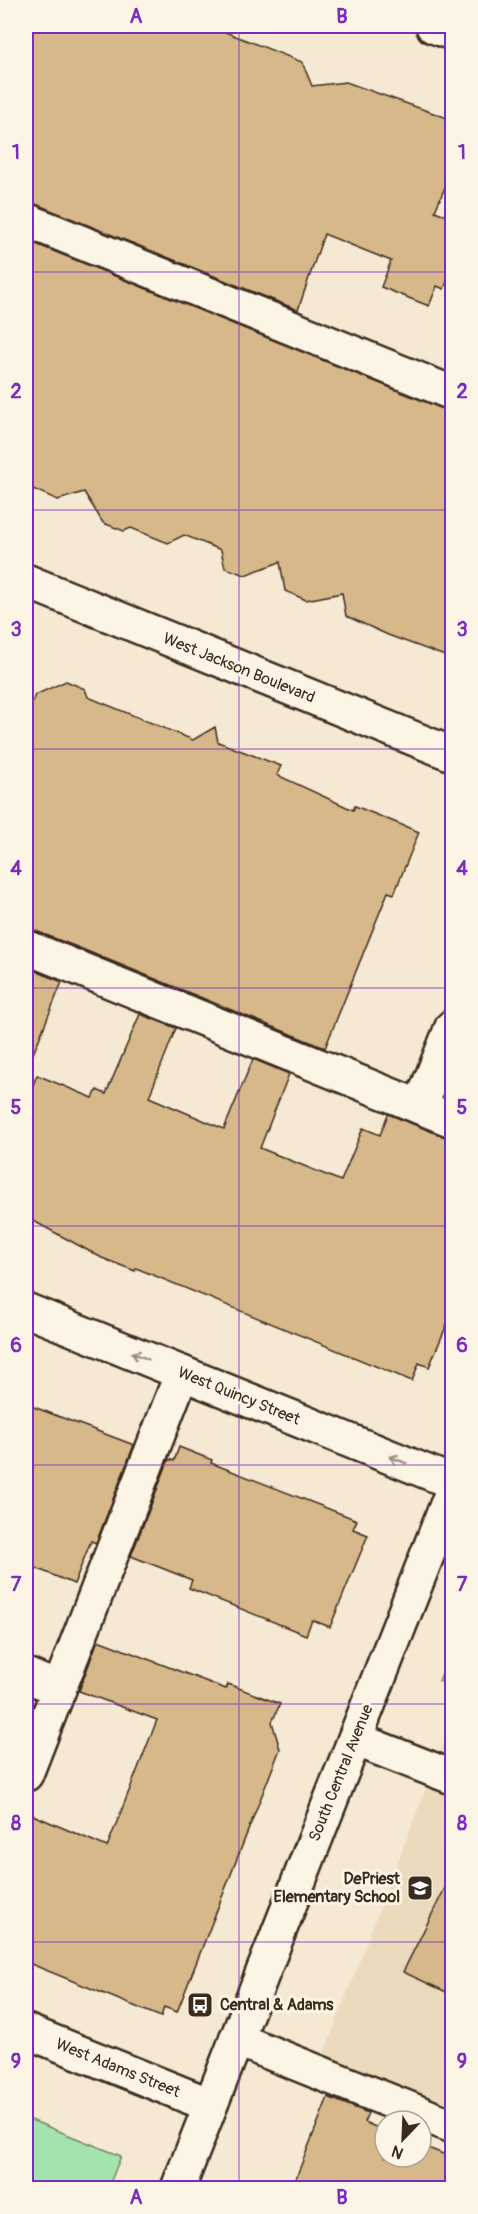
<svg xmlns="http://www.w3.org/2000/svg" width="478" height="2214" viewBox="0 0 478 2214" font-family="Pangolin,sans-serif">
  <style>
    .built { fill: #ecdabd }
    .green { fill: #a3e3ad; stroke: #6f8666; stroke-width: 1.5 }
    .building { fill: #d7b88b; stroke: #3b2a1e; stroke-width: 1.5 }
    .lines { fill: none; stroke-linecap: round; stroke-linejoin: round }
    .minor-casing { stroke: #3b2a1e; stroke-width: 38 }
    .minor { stroke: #fcf5e5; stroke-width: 33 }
    .oneway { stroke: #9c9082 }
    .grid { fill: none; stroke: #7b2cbf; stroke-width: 1.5; stroke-opacity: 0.55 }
    .labels { text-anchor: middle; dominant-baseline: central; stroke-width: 6; stroke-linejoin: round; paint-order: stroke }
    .street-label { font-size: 16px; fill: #3b2a1e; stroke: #fcf5e5 }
    .poi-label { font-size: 16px; font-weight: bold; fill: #3b2a1e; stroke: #fcf5e5; text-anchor: end }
    .neatline { fill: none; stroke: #7b2cbf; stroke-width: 2 }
    .grid-label { font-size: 20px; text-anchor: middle; font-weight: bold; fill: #7b2cbf }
  </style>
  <rect width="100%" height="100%" fill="#f5e9d3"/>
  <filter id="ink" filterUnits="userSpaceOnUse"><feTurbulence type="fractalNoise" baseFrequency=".0167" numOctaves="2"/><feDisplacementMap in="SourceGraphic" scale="12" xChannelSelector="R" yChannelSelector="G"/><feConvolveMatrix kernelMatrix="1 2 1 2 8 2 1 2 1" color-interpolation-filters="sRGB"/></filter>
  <g filter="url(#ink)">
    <path class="built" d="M452,1721V2108L323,2056Z"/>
    <g class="green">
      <path d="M452,1646V1686L439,1681Z"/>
      <path d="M26,2118L121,2156L108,2188H26Z"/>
    </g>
    <g class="building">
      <path d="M26,26H210L302,62L312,86L346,82L453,120V168L435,211L453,218V267L444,289L437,286L429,306L381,287L391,261L324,234L298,310L33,203L26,202Z"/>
      <path d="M26,240L453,413V659L388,635L346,616L342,593L306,600L285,591L280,562L245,575L225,568L221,550L184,535L168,543L131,528L124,531L103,523L84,492L58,500L26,486Z"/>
      <path d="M66,681L85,689L88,697L193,740L215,727L218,742L281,766L277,775L353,810L355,806L419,832L394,894L388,892L325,1048L77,947L33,930L26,929V718L35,695Z"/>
      <path d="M26,967L62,982L27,1069L26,1068Z"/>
      <path d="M140,1014L176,1028L149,1097L224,1129L253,1059L289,1074L260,1148L341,1181L363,1128L380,1135L388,1114L445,1137L453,1138V1310L429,1367L419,1363L412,1381L136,1268L135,1271L102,1258L26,1217V1103L37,1075L93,1098L97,1090L106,1094Z"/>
      <path d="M26,1404L134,1445L96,1543L91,1541L74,1584L26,1564Z"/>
      <path d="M179,1447L212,1460L211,1463L357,1520L353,1529L368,1535L330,1627L312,1620L306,1635L189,1588L192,1580L131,1556L169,1459L174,1461Z"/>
      <path d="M98,1640L226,1689L228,1684L280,1704L272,1722L280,1749L177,2012L164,2007L161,2017L26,1962V1812L107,1847L157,1720L79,1691Z"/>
      <path d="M453,1872V1995L403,1972Z"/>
      <path d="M328,2097L368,2113L364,2122L385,2131V2157H421V2145L453,2158V2188H292Z"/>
    </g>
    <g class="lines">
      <g class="minor-casing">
        <g id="minor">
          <path d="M433,26L452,33"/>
          <path d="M26,220L452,393"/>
          <path d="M26,581L452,754"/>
          <path d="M26,947L452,1120"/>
          <path d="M420,1107L452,1027"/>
          <path d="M26,1310L452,1482"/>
          <path d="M26,1675L59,1689"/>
          <path d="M355,1739L452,1777"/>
          <path d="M26,1774L182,1373"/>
          <path d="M26,2031L210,2105"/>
          <path d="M236,2039L452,2126"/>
          <path d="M178,2188L452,1492"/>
        </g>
      </g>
      <use href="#minor" class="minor"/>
    </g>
    <defs><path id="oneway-shaft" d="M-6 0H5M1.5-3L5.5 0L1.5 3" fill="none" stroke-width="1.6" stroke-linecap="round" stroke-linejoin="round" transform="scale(1.5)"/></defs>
    <g class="oneway">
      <use href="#oneway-shaft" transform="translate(140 1356) rotate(-158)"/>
      <use href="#oneway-shaft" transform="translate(398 1460) rotate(-158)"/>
    </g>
  </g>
  <path class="grid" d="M239,26V2188M26,272H452M26,510H452M26,749H452M26,988H452M26,1226H452M26,1465H452M26,1704H452M26,1942H452"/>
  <defs>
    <g id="school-square" transform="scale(1.35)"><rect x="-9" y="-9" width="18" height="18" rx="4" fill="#3b2a1e" stroke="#fcf5e5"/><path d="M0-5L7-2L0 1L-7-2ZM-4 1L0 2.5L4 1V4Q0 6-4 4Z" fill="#fff"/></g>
    <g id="bus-square" transform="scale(1.35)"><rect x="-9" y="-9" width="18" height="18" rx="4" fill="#3b2a1e" stroke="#fcf5e5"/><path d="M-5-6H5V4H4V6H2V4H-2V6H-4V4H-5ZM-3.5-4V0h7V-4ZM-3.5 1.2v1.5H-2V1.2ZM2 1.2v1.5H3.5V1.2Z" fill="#fff"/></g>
  </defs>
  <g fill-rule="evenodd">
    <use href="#school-square" x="420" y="1888"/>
    <use href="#bus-square" x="200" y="2005"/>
  </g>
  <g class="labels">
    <g class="street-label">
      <text transform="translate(239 668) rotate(22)">West Jackson Boulevard</text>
      <text transform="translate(239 1396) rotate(22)">West Quincy Street</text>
      <text transform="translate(341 1773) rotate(-68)">South Central Avenue</text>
      <text transform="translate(118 2068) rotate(22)">West Adams Street</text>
    </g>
    <g class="poi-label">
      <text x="400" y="1879">DePriest<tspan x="400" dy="18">Elementary School</tspan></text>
      <text x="220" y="2005" text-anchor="start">Central &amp; Adams</text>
    </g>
  </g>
  <rect width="478" height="2214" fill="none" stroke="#fcf5e5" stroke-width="66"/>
  <g transform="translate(403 2139) rotate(203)"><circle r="28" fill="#fcf5e5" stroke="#afa495" stroke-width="1.5"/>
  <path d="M0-4.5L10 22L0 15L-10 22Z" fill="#3b2a1e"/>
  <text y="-9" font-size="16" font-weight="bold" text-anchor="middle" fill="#3b2a1e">N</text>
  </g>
  <rect x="33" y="33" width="412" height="2148" class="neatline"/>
  <g class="grid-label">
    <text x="136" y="23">A</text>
    <text x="342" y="23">B</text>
    <text x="16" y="159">1</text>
    <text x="462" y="159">1</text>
    <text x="16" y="398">2</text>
    <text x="462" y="398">2</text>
    <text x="16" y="636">3</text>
    <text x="462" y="636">3</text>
    <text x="16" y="875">4</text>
    <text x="462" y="875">4</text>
    <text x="16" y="1114">5</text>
    <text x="462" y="1114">5</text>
    <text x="16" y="1352">6</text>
    <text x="462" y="1352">6</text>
    <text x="16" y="1591">7</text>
    <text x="462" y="1591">7</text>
    <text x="16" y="1830">8</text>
    <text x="462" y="1830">8</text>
    <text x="16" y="2068">9</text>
    <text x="462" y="2068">9</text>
    <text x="136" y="2204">A</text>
    <text x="342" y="2204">B</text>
  </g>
</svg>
